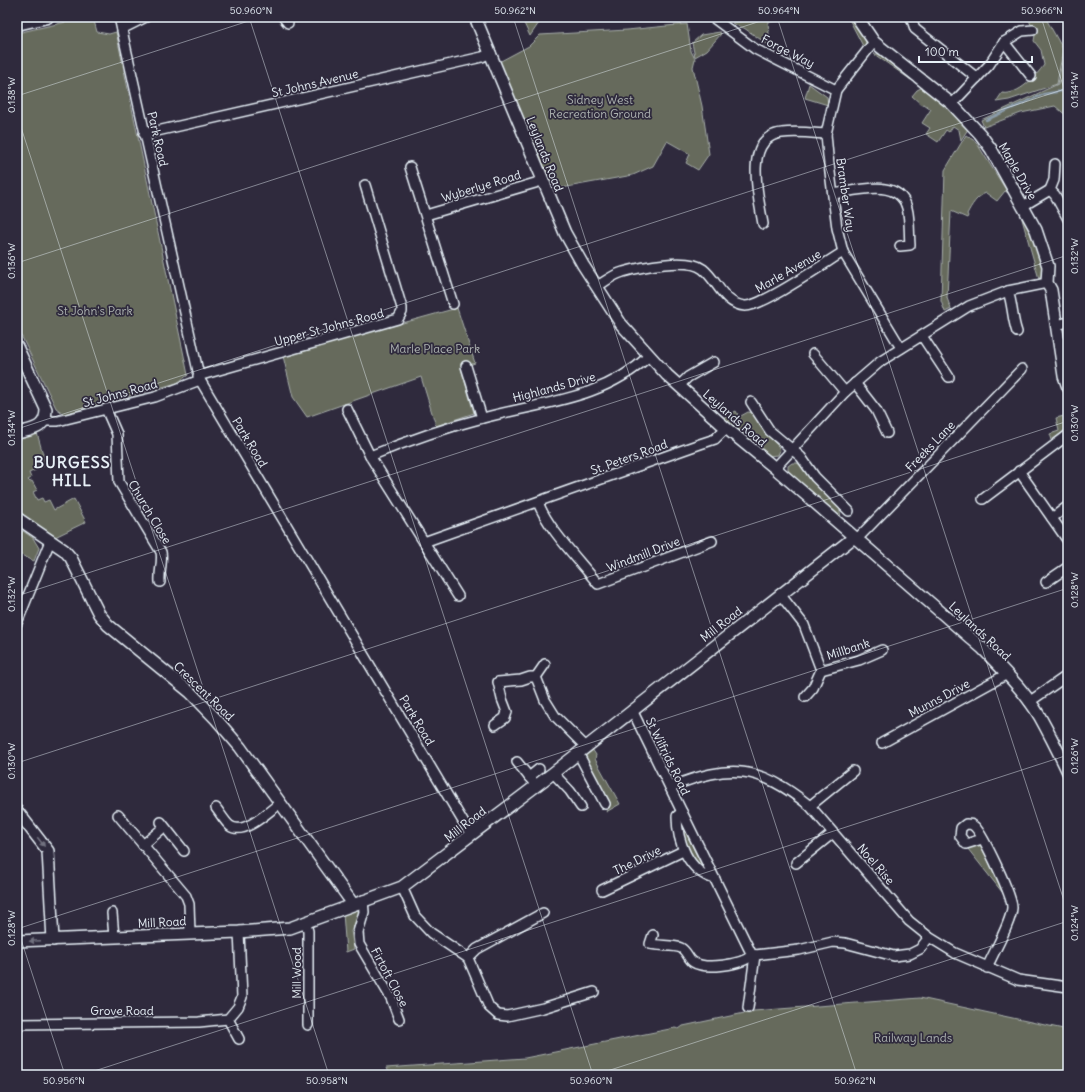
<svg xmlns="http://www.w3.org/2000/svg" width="1085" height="1092" viewBox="0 0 1085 1092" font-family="Delius,sans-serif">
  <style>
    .green { fill: #666a5c; stroke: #a7aeaa }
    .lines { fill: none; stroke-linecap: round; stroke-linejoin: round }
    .stream { stroke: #8b9cab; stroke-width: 2.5 }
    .minor-casing { stroke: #e8f1f8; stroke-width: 12 }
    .tertiary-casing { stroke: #e8f1f8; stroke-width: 14 }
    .secondary-casing { stroke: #e8f1f8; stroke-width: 15 }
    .minor { stroke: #2f2a3d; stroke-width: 9 }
    .tertiary { stroke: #2f2a3d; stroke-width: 11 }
    .secondary { stroke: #2f2a3d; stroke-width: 12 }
    .oneway { fill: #70707e }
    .ticks { fill: none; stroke: #e8f1f8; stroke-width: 1; stroke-opacity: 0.45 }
    .labels { text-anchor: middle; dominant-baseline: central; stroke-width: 3.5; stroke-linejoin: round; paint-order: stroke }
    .street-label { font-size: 12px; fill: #e8f1f8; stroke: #2f2a3d }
    .park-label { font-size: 12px; fill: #aeb4b2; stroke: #2f2a3d }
    .district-label { font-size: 16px; font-weight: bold; letter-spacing: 1px; fill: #e8f1f8; stroke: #2f2a3d }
    .neatline { fill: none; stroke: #e8f1f8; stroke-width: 1.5 }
    .ticks-label { font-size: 10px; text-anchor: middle; fill: #e8f1f8 }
  </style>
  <rect width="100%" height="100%" fill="#2f2a3d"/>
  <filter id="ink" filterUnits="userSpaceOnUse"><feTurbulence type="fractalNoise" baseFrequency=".025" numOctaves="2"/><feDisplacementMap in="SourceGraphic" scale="8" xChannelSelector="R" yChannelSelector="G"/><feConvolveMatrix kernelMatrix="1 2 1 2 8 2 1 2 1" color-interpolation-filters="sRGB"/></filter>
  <g filter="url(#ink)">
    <g class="green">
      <path d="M88,17H93L97,32L109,34L116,32L188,375L177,383L64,414L56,408L17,327V33Z"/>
      <path d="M521,17H543L530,36Z"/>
      <path d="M774,17H803L804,19L768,22L770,46L744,28L740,27L732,23Z"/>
      <path d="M1030,17H1045L1063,49L1057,84L1009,100L996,102L1002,93C1018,96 1036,76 1044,65L1041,50L1034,41L1036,29L1030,23Z"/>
      <path d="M851,18L866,39V43L864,48L849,19Z"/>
      <path d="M687,24L691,51L695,59L693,67L702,106L709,154L698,170L686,163L690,154L667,141L653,166L633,175L556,189L549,181L499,62L529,46L540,35L627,30Z"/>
      <path d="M720,32L721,34L707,50L695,57L692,43L701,35Z"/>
      <path d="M1064,51L1068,67V117L1055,106L1021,113L984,127L981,120L1058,84Z"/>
      <path d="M874,54H881L911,80Z"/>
      <path d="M809,84L827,97L828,105L805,98Z"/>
      <path d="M921,88L937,95L970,126L961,140L959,130L953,126L949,132L946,130L938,142L926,134L930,128L922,123L931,109L924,104L922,105L912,96L917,90Z"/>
      <path d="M966,135L976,142L1008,193L1005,191L997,201L986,193C977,196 971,206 967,214L968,216L967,218L951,211L947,298L951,309L945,312L941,301L945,170Z"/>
      <path d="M1016,198L1035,237L1045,269L1039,279Z"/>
      <path d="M457,308L475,363L461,368L474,413L436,426L421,377L307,417L293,397L283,356Z"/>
      <path d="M736,411L739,417L748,412L754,413L767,435L778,446L780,450L778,455L768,456L723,418Z"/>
      <path d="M1068,415V428L1052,440L1050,434L1059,431L1056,418Z"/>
      <path d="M37,433L46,465L29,473L31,478L28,480L30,482L32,481L37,490L33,492L37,500L42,498L44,502L49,500L54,510L74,499L86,522L55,537L31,523L17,508V438Z"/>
      <path d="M792,463H797L802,466L839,506L841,518H840L788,473V466Z"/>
      <path d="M23,531L33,538L39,548L34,561L17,553V534Z"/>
      <path d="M592,749L596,755L595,759L620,804L606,812L610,804L584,755Z"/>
      <path d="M680,821L705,872C687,859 685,842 680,821Z"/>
      <path d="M975,844H980L1006,897L968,849Z"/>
      <path d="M360,908L361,911L351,931L354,949L346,952L343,913Z"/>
      <path d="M920,998L1068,1030V1075H389L386,1068L525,1058L675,1028L679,1029L683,1026L754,1011Z"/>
    </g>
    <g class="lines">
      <path class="stream" d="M986,120L1044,94L1068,90"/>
      <g class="minor-casing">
        <g id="minor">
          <path d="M119,17L200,380L471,835"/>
          <path d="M283,17L288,23"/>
          <path d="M712,17L755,49L836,90"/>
          <path d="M911,17L915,29L977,78"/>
          <path d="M122,29L146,17"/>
          <path d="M874,42L836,90L826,134L828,156L837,228L843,252L901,348"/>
          <path d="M1004,42L1031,76"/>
          <path d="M952,104L989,65L1004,42L1022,31L1033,30"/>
          <path d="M144,134L482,57L491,53"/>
          <path d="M410,167L453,304"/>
          <path d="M1050,190L1054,180L1055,164"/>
          <path d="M833,194C855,191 899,177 907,208C910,219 909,233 910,245L900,246"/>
          <path d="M1023,206L1050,190L1055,195L1068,219"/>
          <path d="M426,215L542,181"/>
          <path d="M763,224C759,199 742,137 782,133C796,131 812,133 826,134"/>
          <path d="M597,286C605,282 614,274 623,272C641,267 688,257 703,269C718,281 723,304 745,306C762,307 825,263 843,252"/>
          <path d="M1008,291C1013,306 1012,318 1017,332"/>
          <path d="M1057,325L1068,322"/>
          <path d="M922,336L949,377"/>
          <path d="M813,354L845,392"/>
          <path d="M466,366L482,418"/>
          <path d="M198,376L398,319L402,312V308L365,185"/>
          <path d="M855,383L876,410L887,433"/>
          <path d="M679,386L688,377L714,362"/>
          <path d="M751,402L770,431L801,457L815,477L849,511"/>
          <path d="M106,409L117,434L119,482L161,552C163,561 159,571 160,582"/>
          <path d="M347,409L370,456L424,542"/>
          <path d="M44,421H58L155,397L200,380"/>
          <path d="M370,456C407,441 444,428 483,418C542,402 602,400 649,356"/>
          <path d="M775,468L845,392L881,361L969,306L1008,291L1047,283"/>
          <path d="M1019,471L1068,541"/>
          <path d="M983,499L1068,435"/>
          <path d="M538,502C547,528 580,561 598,584L712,541"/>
          <path d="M1052,518L1068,506"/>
          <path d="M856,540L1022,369"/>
          <path d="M1046,582L1068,567"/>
          <path d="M780,594L804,625L821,670L813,688L805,697"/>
          <path d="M458,596L424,542L700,444L715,439L726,428"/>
          <path d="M17,623L50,541"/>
          <path d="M821,670L859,660L882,650"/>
          <path d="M536,677L545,664"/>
          <path d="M1029,702L1068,675"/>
          <path d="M632,710L752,955H755"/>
          <path d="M495,725L505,718L507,712L502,699L498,682L521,680L530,677H536L545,700L555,716L586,747"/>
          <path d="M882,743L1007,674"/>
          <path d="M578,753L605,804"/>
          <path d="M517,762L529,777"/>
          <path d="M553,773L570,791L581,807"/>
          <path d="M536,785L529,777L539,769"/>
          <path d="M670,787C731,763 758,765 810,806L909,921L929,937L955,953L1018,980L1068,987"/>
          <path d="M810,806L853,771"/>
          <path d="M216,808C220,813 225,822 230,826C244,836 269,811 280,803"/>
          <path d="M682,812L677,816C677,841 688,872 715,879"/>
          <path d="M118,815L186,896L189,904L190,933"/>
          <path d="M161,822L184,851"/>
          <path d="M982,839L966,844L960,836L961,828L966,824C970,824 972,824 975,827C983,835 1013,897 1012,908C1011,923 993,953 987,968"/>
          <path d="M143,845L164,827"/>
          <path d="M796,863L833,833"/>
          <path d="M402,887L415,916L431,933L468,958L489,1007L498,1015L507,1016L543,1008L594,992"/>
          <path d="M602,890L683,851"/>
          <path d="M363,900L364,912L358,932L359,944L391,998L399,1019"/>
          <path d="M112,913L114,937"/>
          <path d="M305,922L308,931V1025"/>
          <path d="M653,935L650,944C659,946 675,945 681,948C687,951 688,959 693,962C705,970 742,965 752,955"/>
          <path d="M755,955L799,950L833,942L845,943L894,956L910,954L920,949L929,937"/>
          <path d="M468,958L477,949L543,913"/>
          <path d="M748,1008L755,955"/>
          <path d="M228,1019L239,1039"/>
          <path d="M17,1024L199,1022L228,1019L238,1007L242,997L239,932"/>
        </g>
      </g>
      <g class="tertiary-casing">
        <g id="tertiary">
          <path d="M475,17L565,233L583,265L621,324L667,375L726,428L775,468L982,648C1002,669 1025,691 1040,717C1050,735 1059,753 1068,772"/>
          <path d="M857,17L874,42L952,104L980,134L991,149L1036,230L1048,266L1047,283L1051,290L1064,376L1068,387"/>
          <path d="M17,347L46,409C46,429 33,429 17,433"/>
          <path d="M17,518L64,550L71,558L99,614L108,625L190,692L216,719L240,747L353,904"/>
          <path d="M17,811L48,851L53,940"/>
          <path d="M17,941L239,932L290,928L402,887L553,773L853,538"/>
        </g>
      </g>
      <g class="secondary-casing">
        <path id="secondary" d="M17,24L47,17"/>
      </g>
      <use href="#minor" class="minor"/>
      <use href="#tertiary" class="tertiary"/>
      <use href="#secondary" class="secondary"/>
    </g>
    <defs><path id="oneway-solid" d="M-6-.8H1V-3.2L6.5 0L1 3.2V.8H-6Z"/></defs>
    <g class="oneway">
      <use href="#oneway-solid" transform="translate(41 842) rotate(52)"/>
      <use href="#oneway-solid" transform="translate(35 941) rotate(178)"/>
    </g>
  </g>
  <path class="ticks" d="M249,17L593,1075M513,17L857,1075M777,17L1068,913M1041,17L1068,101M17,96L261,17M17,115L329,1075M17,263L773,17M17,429L1068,88M17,596L1068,255M17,763L1068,421M17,927L65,1075M17,929L1068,588M82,1075L1068,755M595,1075L1068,921"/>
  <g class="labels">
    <g class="street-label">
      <text transform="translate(788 51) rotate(27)">Forge Way</text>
      <text transform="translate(315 83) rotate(-13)">St Johns Avenue</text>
      <text transform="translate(158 139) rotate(77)">Park Road</text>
      <text transform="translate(545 154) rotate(68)">Leylands Road</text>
      <text transform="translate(1018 171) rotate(60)">Maple Drive</text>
      <text transform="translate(481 186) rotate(-17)">Wyberlye Road</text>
      <text transform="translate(846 195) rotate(82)">Bramber Way</text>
      <text transform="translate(788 271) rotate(-30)">Marle Avenue</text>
      <text transform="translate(329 327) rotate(-15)">Upper St Johns Road</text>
      <text transform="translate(554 387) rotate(-15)">Highlands Drive</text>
      <text transform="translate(120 393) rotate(-15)">St Johns Road</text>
      <text transform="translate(735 418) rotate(41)">Leylands Road</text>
      <text transform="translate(250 442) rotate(59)">Park Road</text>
      <text transform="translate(930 446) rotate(-46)">Freeks Lane</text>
      <text transform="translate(629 457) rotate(-20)">St. Peters Road</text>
      <text transform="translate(150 512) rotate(59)">Church Close</text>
      <text transform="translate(643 554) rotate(-21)">Windmill Drive</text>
      <text transform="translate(721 624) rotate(-38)">Mill Road</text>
      <text transform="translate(980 631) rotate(43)">Leylands Road</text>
      <text transform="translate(848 649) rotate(-18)">Millbank</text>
      <text transform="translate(204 691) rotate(44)">Crescent Road</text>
      <text transform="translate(939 698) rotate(-28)">Munns Drive</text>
      <text transform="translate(417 720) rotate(59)">Park Road</text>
      <text transform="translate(668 756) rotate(64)">St Wilfrids Road</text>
      <text transform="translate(465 824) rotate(-38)">Mill Road</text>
      <text transform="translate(637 860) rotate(-26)">The Drive</text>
      <text transform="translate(876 864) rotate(49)">Noel Rise</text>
      <text transform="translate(162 922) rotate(-3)">Mill Road</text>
      <text transform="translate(296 973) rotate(-90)">Mill Wood</text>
      <text transform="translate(390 977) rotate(62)">Firtoft Close</text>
      <text x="122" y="1010">Grove Road</text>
    </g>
    <g class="park-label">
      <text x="600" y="99">Sidney West<tspan x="600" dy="14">Recreation Ground</tspan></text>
      <text x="95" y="310">St John's Park</text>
      <text x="435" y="348">Marle Place Park</text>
      <text x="913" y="1037">Railway Lands</text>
    </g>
    <g class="district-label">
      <text x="72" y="462">BURGESS<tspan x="72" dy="18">HILL</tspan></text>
    </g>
  </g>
  <rect width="1085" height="1092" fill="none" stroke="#2f2a3d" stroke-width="44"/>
  <path d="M919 56v6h113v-6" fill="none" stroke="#e8f1f8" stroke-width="2"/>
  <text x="925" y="56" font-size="12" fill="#e8f1f8" stroke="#2f2a3d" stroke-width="3" paint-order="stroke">100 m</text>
  <rect x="22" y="22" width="1041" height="1048" class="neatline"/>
  <g class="ticks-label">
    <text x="251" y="14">50.960°N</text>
    <text x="515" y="14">50.962°N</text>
    <text x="779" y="14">50.964°N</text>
    <text x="1042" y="14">50.966°N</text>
    <text transform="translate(1074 90) rotate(-90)" y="4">0.134°W</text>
    <text transform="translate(11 95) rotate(-90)" y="4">0.138°W</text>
    <text transform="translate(1074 256) rotate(-90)" y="4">0.132°W</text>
    <text transform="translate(11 261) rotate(-90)" y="4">0.136°W</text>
    <text transform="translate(1074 423) rotate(-90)" y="4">0.130°W</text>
    <text transform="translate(11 428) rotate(-90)" y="4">0.134°W</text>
    <text transform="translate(1074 590) rotate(-90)" y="4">0.128°W</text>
    <text transform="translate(11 594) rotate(-90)" y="4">0.132°W</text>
    <text transform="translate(1074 756) rotate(-90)" y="4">0.126°W</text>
    <text transform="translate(11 761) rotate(-90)" y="4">0.130°W</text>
    <text transform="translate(1074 923) rotate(-90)" y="4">0.124°W</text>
    <text transform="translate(11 928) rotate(-90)" y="4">0.128°W</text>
    <text x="64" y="1084">50.956°N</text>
    <text x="327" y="1084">50.958°N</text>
    <text x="591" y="1084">50.960°N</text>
    <text x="855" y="1084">50.962°N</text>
  </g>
</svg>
